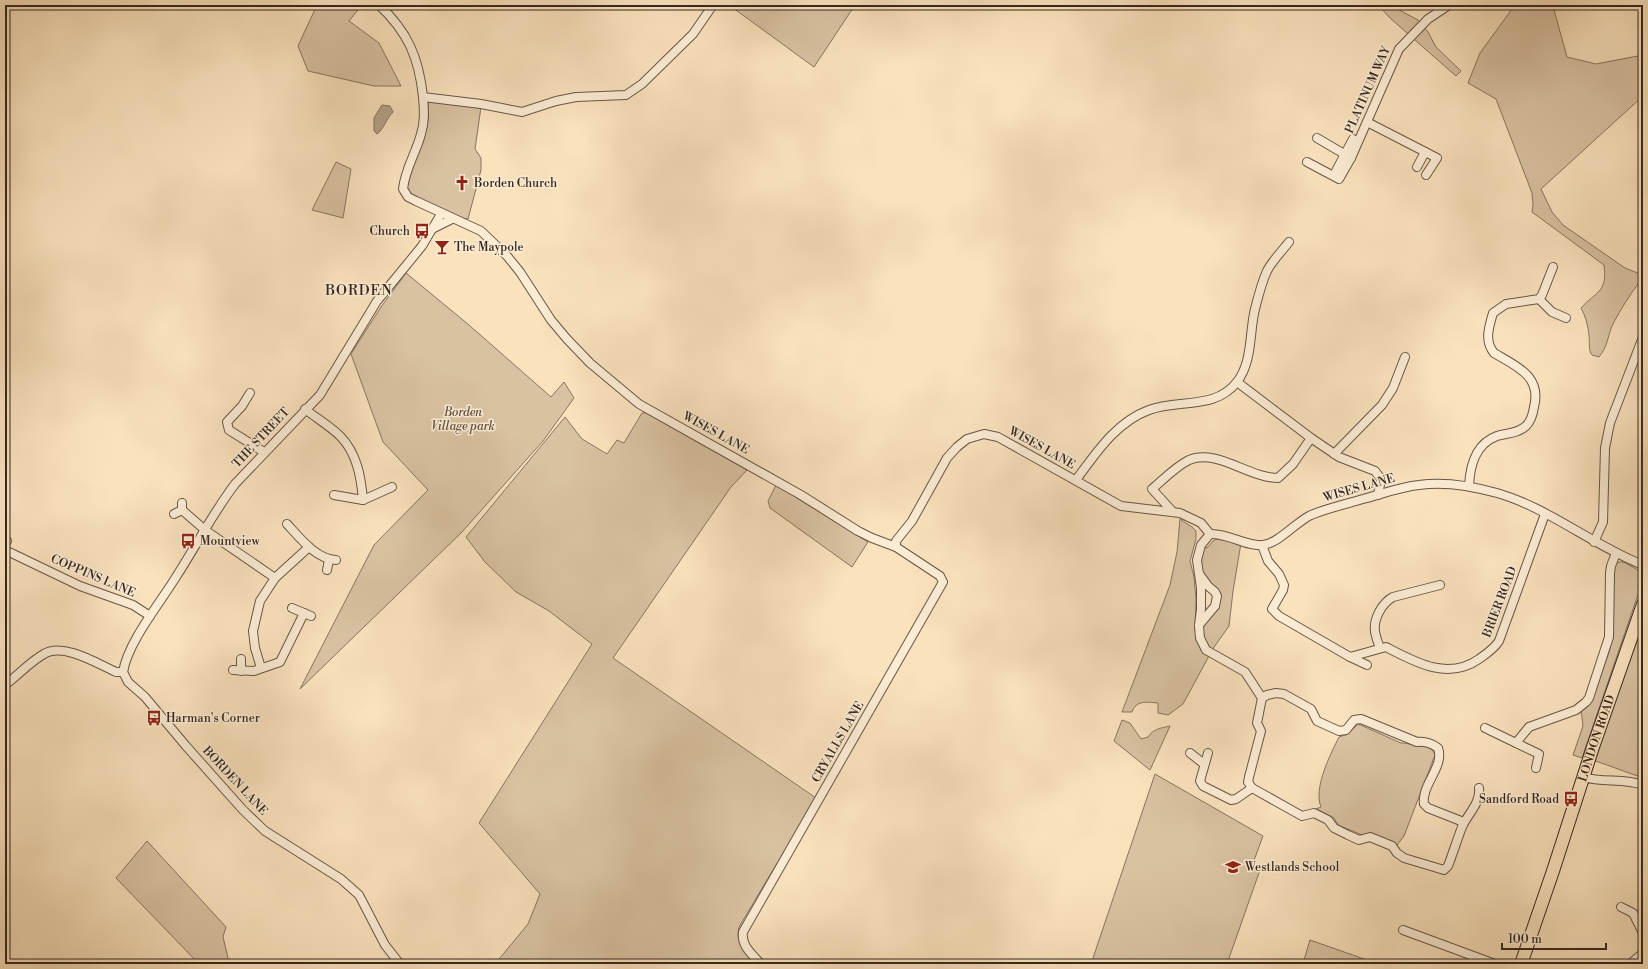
<svg xmlns="http://www.w3.org/2000/svg" width="1648" height="969" viewBox="0 0 1648 969" font-family="'Libre Bodoni',serif">
  <style>
    .green { fill: #d9c2a2; stroke: #877461 }
    .water { fill: #b7a288; stroke: #83715e }
    .lines { fill: none; stroke-linecap: round; stroke-linejoin: round }
    .minor-casing { stroke: #665647; stroke-width: 10 }
    .primary-casing { stroke: #352720; stroke-width: 14 }
    .minor { stroke: #fcecd4; stroke-width: 8 }
    .primary { stroke: #fae2bd; stroke-width: 12 }
    .labels { text-anchor: middle; dominant-baseline: central; stroke-width: 3; stroke-linejoin: round; paint-order: stroke }
    .street-label { font-size: 12px; fill: #352720; stroke: #fcecd4 }
    .poi-label { font-size: 12px; fill: #352720; stroke: #fcecd4; text-anchor: start }
    .park-label { font-size: 12px; font-style: italic; fill: #5e4e40; stroke: #fcecd4 }
    .quarter-label { font-size: 14px; letter-spacing: 1px; fill: #352720; stroke: #fcecd4 }
  </style>
  <rect width="100%" height="100%" fill="#fae2bd"/>
  <filter id="stains"><feTurbulence type="fractalNoise" baseFrequency=".005" numOctaves="4"/><feColorMatrix values="0 0 0 0 .2 0 0 0 0 .09 0 0 0 0 .02 0 0 0 .5 -.17"/></filter>
  <radialGradient id="worn" r=".72"><stop offset=".6" stop-color="#630" stop-opacity="0"/><stop offset="1" stop-color="#630" stop-opacity=".3"/></radialGradient>
  <g class="green">
    <path d="M317,5H362L349,21L379,43L401,86H374L308,71L298,46Z"/>
    <path d="M729,5H855L814,67Z"/>
    <path d="M1378,5H1390L1418,20L1428,32L1436,47L1461,71L1456,76L1390,18Z"/>
    <path d="M1515,5H1555L1554,10L1567,57L1596,64L1643,55V96L1541,189L1552,212L1563,225L1625,268L1643,275V287L1638,284C1629,296 1621,309 1614,322C1607,335 1609,345 1599,357L1592,355C1588,350 1590,342 1589,336C1588,326 1586,317 1581,308C1595,292 1608,293 1604,265L1532,212L1533,204L1532,193L1496,99L1468,83L1480,53Z"/>
    <path d="M430,101L481,107L475,149L481,158V170L468,219L461,218L412,195L407,189C407,165 425,145 428,121C429,116 428,109 428,103Z"/>
    <path d="M336,162L351,169L343,218L312,210Z"/>
    <path d="M406,273L469,325L551,397L564,382L574,398L543,441L462,532L300,689L374,545L428,490L383,442L351,354L381,307Z"/>
    <path d="M642,413H646L747,470L731,487L613,658L816,798L739,927C735,944 745,952 755,964H495L528,924L540,894L479,823L592,644L549,611L516,592L485,562L466,537L565,417L582,439L607,454L617,440L624,443Z"/>
    <path d="M776,485L868,542L852,567L770,508L768,501Z"/>
    <path d="M1180,519L1192,527L1196,531V539L1190,561L1194,577L1196,599L1195,629L1209,656L1183,704L1168,715L1158,713V703C1147,702 1136,700 1132,712H1122L1170,585L1177,552Z"/>
    <path d="M1217,539L1241,543L1233,591L1229,626L1212,650L1205,644L1200,629L1218,602L1202,576L1200,555L1205,547L1207,548L1213,541Z"/>
    <path d="M1619,562H1624L1643,573V580L1582,758L1573,755L1583,726L1581,710L1594,695L1610,649L1613,619V572L1616,564Z"/>
    <path d="M1643,614V778L1593,760Z"/>
    <path d="M1122,720L1130,723L1141,739L1148,737C1153,729 1161,728 1170,726L1150,770L1114,741Z"/>
    <path d="M1358,724L1401,743C1406,743 1409,744 1414,745C1422,747 1431,744 1435,755L1404,836L1397,845L1371,833L1362,835L1338,825L1334,818L1316,809L1321,807C1313,788 1331,753 1339,737L1348,734Z"/>
    <path d="M1155,774L1263,836L1253,863L1261,867L1227,964H1091Z"/>
    <path d="M147,841L226,927L223,937L228,958L223,964H199L116,878Z"/>
    <path d="M1310,940L1367,960L1365,964H1312L1313,963L1304,960Z"/>
  </g>
  <path class="water" d="M382,105L390,106L393,112C386,119 384,129 377,134L374,131V118Z"/>
  <g class="lines">
    <g class="minor-casing">
      <g id="minor">
        <path d="M379,5C408,32 419,58 423,97C424,110 425,121 421,134C416,153 405,169 403,189L408,197L416,201L481,231L507,256L520,272L551,320L567,339L590,363L639,404L801,495L858,531L872,538L896,547V541L912,521L947,458L957,447L967,439L984,434L998,437L1121,506L1180,513L1201,523L1210,534"/>
        <path d="M423,97L481,104L522,112L556,101L576,97L626,95L642,84L693,34L713,5"/>
        <path d="M1367,122L1437,158L1426,175"/>
        <path d="M1317,138L1351,158"/>
        <path d="M1307,162L1339,179L1351,158L1399,49L1428,19L1449,5"/>
        <path d="M1417,167L1425,152"/>
        <path d="M1336,171L1353,139"/>
        <path d="M432,229L452,219"/>
        <path d="M1539,299L1552,312L1566,318"/>
        <path d="M1237,382L1311,438L1339,457L1375,471L1381,479L1378,495"/>
        <path d="M250,393L242,406L227,422L229,430L264,452"/>
        <path d="M305,409C316,418 330,426 340,436C357,453 361,477 363,500"/>
        <path d="M1334,454L1382,405L1393,388L1405,357"/>
        <path d="M1076,480C1096,453 1116,422 1149,410C1179,399 1215,410 1237,382C1253,361 1249,333 1255,309C1258,297 1262,282 1267,271C1272,261 1282,251 1289,242"/>
        <path d="M1469,486C1470,466 1475,444 1497,436C1507,433 1517,434 1526,426C1531,421 1533,414 1534,407C1542,376 1516,366 1494,353C1484,341 1489,327 1493,313L1506,304L1539,299L1542,295L1553,267"/>
        <path d="M334,495L363,500L392,487"/>
        <path d="M182,510L205,530L275,578"/>
        <path d="M1173,512L1152,489C1164,479 1175,467 1189,460C1216,448 1249,478 1278,478L1293,464L1311,438"/>
        <path d="M174,514L182,510V503"/>
        <path d="M287,524C300,538 316,559 336,560"/>
        <path d="M1210,534L1201,545L1197,560L1201,588V609L1199,626L1200,638L1206,650L1245,672L1262,698L1267,695L1276,693L1284,694L1311,709L1317,721L1339,731L1346,730L1354,720L1361,719L1417,742C1425,741 1431,743 1438,748C1445,766 1421,785 1424,804L1428,808L1461,821L1463,825"/>
        <path d="M1210,534C1229,533 1246,547 1263,545C1279,543 1296,522 1311,515C1328,508 1346,504 1363,499C1382,494 1400,487 1419,485C1445,481 1472,486 1497,493C1549,508 1592,545 1643,565"/>
        <path d="M1594,542L1603,522L1605,448L1610,423L1643,337"/>
        <path d="M5,544L7,541"/>
        <path d="M1262,545L1268,561L1279,574L1284,585L1283,590L1272,609L1279,616L1350,657L1386,647C1415,662 1448,681 1479,659C1486,654 1494,649 1499,641L1545,514"/>
        <path d="M5,550L80,586L133,605L150,616"/>
        <path d="M327,570L329,560"/>
        <path d="M292,608L311,616"/>
        <path d="M1199,625L1215,606L1217,596L1215,592L1208,586L1200,575"/>
        <path d="M1380,648C1378,643 1376,637 1375,632C1373,619 1382,603 1393,597L1440,585"/>
        <path d="M1350,657L1367,665"/>
        <path d="M261,668L255,648L253,631L260,601L275,578L309,547"/>
        <path d="M233,670L254,671L280,662L304,613"/>
        <path d="M241,671V659"/>
        <path d="M123,672C128,642 160,603 176,577C196,546 213,513 235,484L320,395L377,301L422,246L441,214"/>
        <path d="M123,672L128,682L145,697L186,746L243,810L265,831L341,879L359,895L385,945L400,964"/>
        <path d="M5,685C17,676 31,661 44,654C63,642 98,664 116,672H123"/>
        <path d="M1262,698L1257,723L1261,731L1249,777L1248,782L1252,788L1302,816L1314,813L1328,820L1334,828L1348,835L1359,840L1370,837L1392,846L1397,853L1404,858L1444,870L1448,866C1453,853 1457,840 1462,827C1467,815 1481,803 1479,788"/>
        <path d="M1485,728L1516,743"/>
        <path d="M1190,753L1204,764"/>
        <path d="M1208,753L1200,781L1203,786L1231,800L1236,799L1252,788"/>
        <path d="M1536,768L1539,754L1516,743L1529,727L1576,710L1586,702L1589,698L1609,637L1610,573L1611,566L1616,553"/>
        <path d="M1583,777C1603,783 1624,778 1643,785"/>
        <path d="M1621,907L1633,913L1643,933"/>
        <path d="M1403,930L1495,964"/>
        <path d="M761,964C752,954 741,946 743,932L943,582L940,576L896,547"/>
        <path d="M1630,964L1643,953"/>
      </g>
    </g>
    <g class="primary-casing">
      <g id="primary">
        <path id="s1" d="M1521,964L1553,871L1593,747L1643,604"/>
      </g>
    </g>
    <use href="#minor" class="minor"/>
    <use href="#primary" class="primary"/>
  </g>
  <defs>
    <g id="church-bare" transform="scale(1.2)"><path d="M-1.2-6h2.4v3.5h3.3v2.4h-3.3V6h-2.4V-.1h-3.3v-2.4h3.3Z" fill="#8f2418" stroke="#fcecd4" stroke-width="2.5" paint-order="stroke"/></g>
    <g id="bus-bare" transform="scale(1.2)"><path d="M-5-6H5V4H4V6H2V4H-2V6H-4V4H-5ZM-3.5-4V0h7V-4ZM-3.5 1.2v1.5H-2V1.2ZM2 1.2v1.5H3.5V1.2Z" fill="#8f2418" stroke="#fcecd4" stroke-width="2.5" paint-order="stroke"/></g>
    <g id="bar-bare" transform="scale(1.2)"><path d="M-6-5H6L.8 .8V4.5H3.5V6h-7V4.5H-.8V.8Z" fill="#8f2418" stroke="#fcecd4" stroke-width="2.5" paint-order="stroke"/></g>
    <g id="school-bare" transform="scale(1.2)"><path d="M0-5L7-2L0 1L-7-2ZM-4 1L0 2.5L4 1V4Q0 6-4 4Z" fill="#8f2418" stroke="#fcecd4" stroke-width="2.5" paint-order="stroke"/></g>
  </defs>
  <g fill-rule="evenodd">
    <use href="#church-bare" x="462" y="183"/>
    <use href="#bus-bare" x="422" y="231"/>
    <use href="#bar-bare" x="442" y="247"/>
    <use href="#bus-bare" x="188" y="541"/>
    <use href="#bus-bare" x="154" y="718"/>
    <use href="#bus-bare" x="1571" y="799"/>
    <use href="#school-bare" x="1233" y="867"/>
  </g>
  <g class="labels">
    <g class="street-label">
      <text transform="translate(1368 90) rotate(-66)">PLATINUM WAY</text>
      <text transform="translate(716 433) rotate(29)">WISES LANE</text>
      <text transform="translate(261 438) rotate(-47)">THE STREET</text>
      <text transform="translate(1042 448) rotate(29)">WISES LANE</text>
      <text transform="translate(1359 488) rotate(-16)">WISES LANE</text>
      <text transform="translate(93 576) rotate(23)">COPPINS LANE</text>
      <text transform="translate(1500 602) rotate(-69)">BRIER ROAD</text>
      <text stroke="none"><textPath href="#s1" startOffset="238">LONDON ROAD</textPath></text>
      <text transform="translate(838 742) rotate(-60)">CRYALLS LANE</text>
      <text transform="translate(235 781) rotate(47)">BORDEN LANE</text>
    </g>
    <g class="poi-label">
      <text x="474" y="183">Borden Church</text>
      <text x="410" y="231" text-anchor="end">Church</text>
      <text x="454" y="247">The Maypole</text>
      <text x="200" y="541">Mountview</text>
      <text x="166" y="718">Harman's Corner</text>
      <text x="1559" y="799" text-anchor="end">Sandford Road</text>
      <text x="1245" y="867">Westlands School</text>
    </g>
    <g class="park-label">
      <text x="463" y="412">Borden<tspan x="463" dy="14">Village park</tspan></text>
    </g>
    <g class="quarter-label">
      <text x="359" y="291">BORDEN</text>
    </g>
  </g>
  <rect width="1648" height="969" fill="none" stroke="#fae2bd" stroke-width="20"/>
  <rect x="6" y="6" width="1636" height="957" fill="none" stroke="#352720" stroke-width="2"/>
  <rect x="10" y="10" width="1628" height="949" fill="none" stroke="#352720"/>
  <path d="M1502 943v6h104v-6" fill="none" stroke="#352720" stroke-width="2"/>
  <text x="1508" y="943" font-size="12" fill="#352720" stroke="#fcecd4" stroke-width="3" paint-order="stroke">100 m</text>
  <rect width="100%" height="100%" filter="url(#stains)"/>
  <rect width="100%" height="100%" fill="url(#worn)"/>
</svg>
